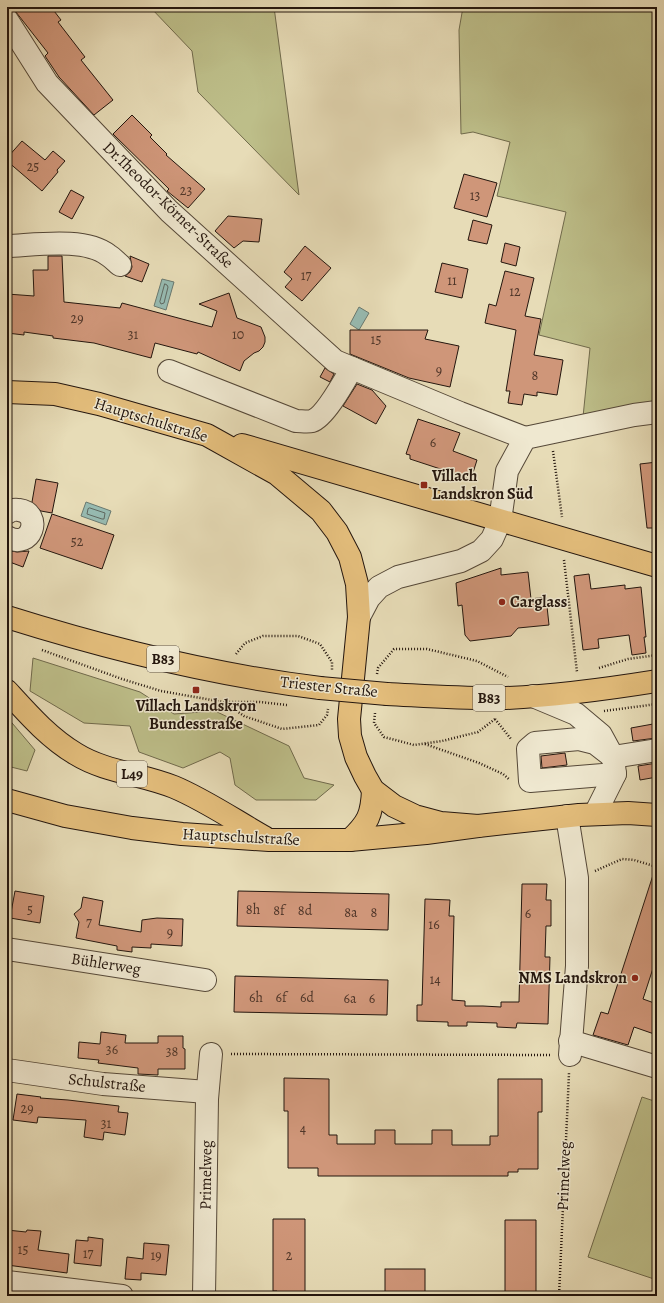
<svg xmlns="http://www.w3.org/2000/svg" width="664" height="1303" viewBox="0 0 664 1303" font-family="Alegreya,serif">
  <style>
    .green { fill: #bdbe89; stroke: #706a4c }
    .water { fill: #97bbb2; stroke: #697970 }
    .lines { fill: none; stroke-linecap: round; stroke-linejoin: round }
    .shore { stroke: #5e6860; stroke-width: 1 }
    .building { fill: #cf9679; stroke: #24160e }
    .minor-casing { stroke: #554838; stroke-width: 24 }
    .major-casing { stroke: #24160e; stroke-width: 24 }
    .path { stroke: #24160e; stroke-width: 2.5; stroke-dasharray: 1 2; stroke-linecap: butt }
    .minor { stroke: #efe8d0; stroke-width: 22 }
    .major { stroke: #e4be7c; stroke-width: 22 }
    .major-bridge-casing { stroke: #24160e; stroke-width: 24; stroke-linecap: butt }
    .major-bridge { stroke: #e4be7c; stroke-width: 22 }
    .poi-dot { fill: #8f2418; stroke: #efe8d0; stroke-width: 1.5 }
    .labels { text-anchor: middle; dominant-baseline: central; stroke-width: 3; stroke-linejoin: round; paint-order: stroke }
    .number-label { font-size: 14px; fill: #4f3629 }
    .shield { fill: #efe8d0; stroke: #615548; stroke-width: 1 }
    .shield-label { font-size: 15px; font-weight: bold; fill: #24160e }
    .street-label { font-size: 16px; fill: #24160e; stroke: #efe8d0 }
    .poi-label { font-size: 16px; font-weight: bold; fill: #24160e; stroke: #efe8d0; text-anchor: start }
  </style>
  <rect width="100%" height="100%" fill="#e7dcb7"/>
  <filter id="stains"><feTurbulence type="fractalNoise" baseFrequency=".005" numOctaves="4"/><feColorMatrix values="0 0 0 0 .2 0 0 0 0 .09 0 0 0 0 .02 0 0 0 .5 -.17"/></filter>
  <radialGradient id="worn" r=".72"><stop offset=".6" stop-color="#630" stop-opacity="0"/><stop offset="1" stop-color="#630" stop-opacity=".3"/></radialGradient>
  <g class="green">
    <path d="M150,7H274L299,195L198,92L192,51Z"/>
    <path d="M463,7H657V405L583,417L590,348L539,335L566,212L497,196L510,142L473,132L461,134L459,30Z"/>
    <path d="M33,658L140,692L174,714L215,711L289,746L304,778L334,785L316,800H256L235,785L230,758L220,752L183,768L139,752L130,726L84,723L30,691Z"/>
    <path d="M7,717L35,750L27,771L7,766Z"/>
    <path d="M642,1097L657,1102V1280L588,1257Z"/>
  </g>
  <g class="water">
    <path d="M162,279L174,282L166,310L154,306Z"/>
    <path d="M359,307L369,313L359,330L350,324Z"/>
    <path d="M86,502L111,511L106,525L81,516Z"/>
  </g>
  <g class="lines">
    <g class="shore">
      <path d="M165,284L167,285L168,287L164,303L161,304L160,302Z"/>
      <path d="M90,508L105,513L104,519H102L87,514L88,509Z"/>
    </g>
  </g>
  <g class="building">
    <path d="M12,7H51L61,20L58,22L85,57L81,60L113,100L94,115L59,77L45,56L48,53Z"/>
    <path d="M132,115L152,135L150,137L167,154L166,155L205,189L188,208L167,191L169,189L113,134Z"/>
    <path d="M22,141L45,160L53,151L65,161L57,170L58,172L42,191L7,161V158Z"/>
    <path d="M464,174L497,183L487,217L454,208Z"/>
    <path d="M71,190L84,197L72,219L59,212Z"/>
    <path d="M228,216L262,219L259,242L243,241L234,248L215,231Z"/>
    <path d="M473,220L492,225L487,244L468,240Z"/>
    <path d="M505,243L520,247L516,266L501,262Z"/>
    <path d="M305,246L331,268L302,301L285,287L292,279L284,272Z"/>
    <path d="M48,256H62L64,302L120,308L122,303L212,327L217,311L199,304L229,293L237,318L261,327L265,337V342L263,347L259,351L254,353L244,361L240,371L198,352L197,354L155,343L151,358L94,343L53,338V336L24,332V335L7,333V294L34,296L33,270H48Z"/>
    <path d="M130,256L149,264L142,282L125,276L130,272L132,267Z"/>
    <path d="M442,263L468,269L462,298L435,292Z"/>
    <path d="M505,271L534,278L525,316L541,319L534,355L563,360L557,395L537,392V396L524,394L522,405L508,403L510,391H506L516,330L485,323L489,304L496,306Z"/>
    <path d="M350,330H428L425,339L459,346L450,387L409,378L350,354Z"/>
    <path d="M325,368L334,374L330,382L320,377Z"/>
    <path d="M357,384L372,390L386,406L376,424L343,406Z"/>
    <path d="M418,419L460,433L453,451L477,460L471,479L410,459V455L406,454Z"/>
    <path d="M657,462V528H647L640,464Z"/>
    <path d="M36,479L58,483L52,513L41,511L32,502Z"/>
    <path d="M52,514L114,535L102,569L40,548Z"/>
    <path d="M7,550L17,552L29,551L23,567L7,561Z"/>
    <path d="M501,568V575L528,572L531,599L546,597L549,625L518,628L511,636L470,641L465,635L462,605L458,606L456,583Z"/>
    <path d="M589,574L591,589L625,585V589L641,587L646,637H644L646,653L632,655L629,635L598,639L599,648L583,650L574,576Z"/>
    <path d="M653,724L656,738L633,741L631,728Z"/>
    <path d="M565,753L567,765L542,768L541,756Z"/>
    <path d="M657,763V777L640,780L638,766Z"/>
    <path d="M654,872H657V956L643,999L657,1004V1035L634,1027L628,1045L593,1035L601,1012L608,1014Z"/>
    <path d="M522,884H547L546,900H551V926H546L545,957H550L548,1024L517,1023L516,1028L497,1027V1023L467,1022V1026H448V1022L417,1021V1005H422L425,899L450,900L449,916H454L452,1000L465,1001V1006H483L501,1007V1002H519Z"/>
    <path d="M15,891L44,896L40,923L10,918Z"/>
    <path d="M238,891L389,894L388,930L237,926Z"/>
    <path d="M83,897L103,901L99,925L141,932L142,920L157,918L183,919L182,946L151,944V948L132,947V952L117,950V946L76,938L79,922L74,914L81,908Z"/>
    <path d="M235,976L388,980L387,1015L234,1012Z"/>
    <path d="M101,1032L126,1035L125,1043H158V1036H183V1048L185,1049V1069H158V1075L138,1074V1068L98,1063L99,1060L78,1058L79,1042L100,1044Z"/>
    <path d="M284,1078L329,1079V1135H337V1144H375V1130H395V1144H432V1130H452V1145H490V1136H498V1079H542V1112H538V1169H518V1172H508V1176H318V1168H288V1111H284Z"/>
    <path d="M17,1094L41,1097L40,1098L68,1100L119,1106L118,1112L128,1113L125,1135L104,1132L103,1140L84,1137L86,1120L38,1117L37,1123L13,1120Z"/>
    <path d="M273,1219H305V1296H277V1291H273Z"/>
    <path d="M505,1220H536V1292H533V1296H505Z"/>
    <path d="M7,1230L26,1232L27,1230L41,1231L38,1250L69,1254L67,1273L7,1265Z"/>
    <path d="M88,1237L103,1239L101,1266L74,1263L76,1240L88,1241Z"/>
    <path d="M144,1243L169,1245L166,1275L141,1273V1280L125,1279L127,1257L143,1259Z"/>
    <rect x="385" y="1269" width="40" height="27"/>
  </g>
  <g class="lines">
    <g class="minor-casing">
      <g id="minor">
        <path d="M7,20L47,83L169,211L335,361L460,413L525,438"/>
        <path d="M7,246C35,245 85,237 108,255C113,258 116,262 120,265"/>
        <path d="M169,371L296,421C301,421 308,422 312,421C325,417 345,380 352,368"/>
        <path d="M7,513C11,510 14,509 19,510C43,513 32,551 7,537"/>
        <path d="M359,617L369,598L379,587L398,577L461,561L481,551L492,539L500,521L507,471L525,438L634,415L657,412"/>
        <path d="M533,696L576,714L601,735L613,757L615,774L595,814"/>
        <path d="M615,774L530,781L528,749L535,743L579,739L595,743L613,757L657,750"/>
        <path d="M567,816L577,878V966L570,1055"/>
        <path d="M7,949L205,980"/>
        <path d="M570,1041L657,1067"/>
        <path d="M7,1070L103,1084L207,1092"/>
        <path d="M7,1282L122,1296"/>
        <path d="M204,1296L207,1099L211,1054"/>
      </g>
    </g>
    <g class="major-casing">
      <g id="major">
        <path d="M7,392L55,394L99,404L207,435L277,474L321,511L337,532L350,557L357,584L359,617L349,719L350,736L356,757L365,776L373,790L394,806L415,816L441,823L478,826"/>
        <path d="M242,445L657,566"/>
        <path d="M7,617C109,649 214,675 320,688"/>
        <path d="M7,691C28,714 49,738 76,754C105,772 142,774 174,787C205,800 234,820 264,837"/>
        <path d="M387,694C427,696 466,699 506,698C557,696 607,689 657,681"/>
        <path d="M7,800L65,816L132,828L182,834L269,840H350L426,833L478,826L579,815L628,813L657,815"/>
        <path d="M350,840C368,823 372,815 373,790"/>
      </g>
    </g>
    <g class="path">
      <path d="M553,451L562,517"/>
      <path d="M564,560L577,672"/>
      <path d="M42,650L122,679L161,691L223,702H260L287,705"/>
      <path d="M236,654L245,643L263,636H298L320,644L332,662V670"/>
      <path d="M599,668L628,659L657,655"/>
      <path d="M377,674L378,668L394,649H427L477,661L508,677"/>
      <path d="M224,702L244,716L282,729L319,725L327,715L328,709"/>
      <path d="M604,711L657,704"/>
      <path d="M375,713L374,723L384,737L414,745L442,741L478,732L495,719"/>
      <path d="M495,719L511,739"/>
      <path d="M425,744L479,763L503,774L510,780"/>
      <path d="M595,871L622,859L634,860L657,867"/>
      <path d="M231,1054L550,1055"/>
      <path d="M559,1296L569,1073"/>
    </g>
    <use href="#minor" class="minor"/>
    <use href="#major" class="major"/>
    <g class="major-bridge-casing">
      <path id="major-bridge" d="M320,688L387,694"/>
    </g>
    <use href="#major-bridge" class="major-bridge"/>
  </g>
  <g class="poi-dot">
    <rect x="420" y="481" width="8" height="8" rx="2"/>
    <circle cx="502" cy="602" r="4"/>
    <rect x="192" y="686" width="8" height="8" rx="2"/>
    <circle cx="635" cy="978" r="4"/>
  </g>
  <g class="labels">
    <g class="number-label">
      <text x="33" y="166">25</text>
      <text x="186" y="190">23</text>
      <text x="475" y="195">13</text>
      <text x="306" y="275">17</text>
      <text x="452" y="280">11</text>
      <text x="515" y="291">12</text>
      <text x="77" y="318">29</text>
      <text x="133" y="334">31</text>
      <text x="238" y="334">10</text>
      <text x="376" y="339">15</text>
      <text x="439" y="370">9</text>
      <text x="535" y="375">8</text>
      <text x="433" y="442">6</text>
      <text x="77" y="541">52</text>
      <text x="30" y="909">5</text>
      <text x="253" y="909">8h</text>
      <text x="279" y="910">8f</text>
      <text x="305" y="910">8d</text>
      <text x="351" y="912">8a</text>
      <text x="374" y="912">8</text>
      <text x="528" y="913">6</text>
      <text x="89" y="922">7</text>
      <text x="434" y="924">16</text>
      <text x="170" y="932">9</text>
      <text x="435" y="979">14</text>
      <text x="256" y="997">6h</text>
      <text x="281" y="997">6f</text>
      <text x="307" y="997">6d</text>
      <text x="350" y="998">6a</text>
      <text x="372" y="998">6</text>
      <text x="112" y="1049">36</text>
      <text x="172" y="1051">38</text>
      <text x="27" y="1108">29</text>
      <text x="106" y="1123">31</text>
      <text x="303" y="1128">4</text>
      <text x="23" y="1249">15</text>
      <text x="88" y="1253">17</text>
      <text x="156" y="1255">19</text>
      <text x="289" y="1255">2</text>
    </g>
    <g class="shield">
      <rect x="147" y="646" width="32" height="26" rx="3"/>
      <rect x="473" y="685" width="32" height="26" rx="3"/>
      <rect x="117" y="761" width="30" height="26" rx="3"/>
    </g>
    <g class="shield-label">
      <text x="163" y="659">B83</text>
      <text x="489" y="698">B83</text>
      <text x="132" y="774">L49</text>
    </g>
    <g class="street-label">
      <text transform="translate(168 205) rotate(44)">Dr.Theodor-Körner-Straße</text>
      <text transform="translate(151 420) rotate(17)">Hauptschulstraße</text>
      <text transform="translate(329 687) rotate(6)">Triester Straße</text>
      <text transform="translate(241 837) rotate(3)">Hauptschulstraße</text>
      <text transform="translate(106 964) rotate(9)">Bühlerweg</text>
      <text transform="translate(107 1083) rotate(6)">Schulstraße</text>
      <text transform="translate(206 1175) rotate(-89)">Primelweg</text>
      <text transform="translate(564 1176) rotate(-88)">Primelweg</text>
    </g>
    <g class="poi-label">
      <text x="432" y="476">Villach<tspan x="432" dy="18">Landskron Süd</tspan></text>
      <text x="510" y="602">Carglass</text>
      <text x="196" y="706" text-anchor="middle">Villach Landskron<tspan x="196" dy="18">Bundesstraße</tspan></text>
      <text x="627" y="978" text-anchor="end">NMS Landskron</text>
    </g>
  </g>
  <rect width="664" height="1303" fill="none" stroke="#e7dcb7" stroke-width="24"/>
  <rect x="8" y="8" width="648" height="1287" fill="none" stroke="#24160e" stroke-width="2"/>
  <rect x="12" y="12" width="640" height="1279" fill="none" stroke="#24160e"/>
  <rect width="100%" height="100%" filter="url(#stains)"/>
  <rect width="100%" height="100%" fill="url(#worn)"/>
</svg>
